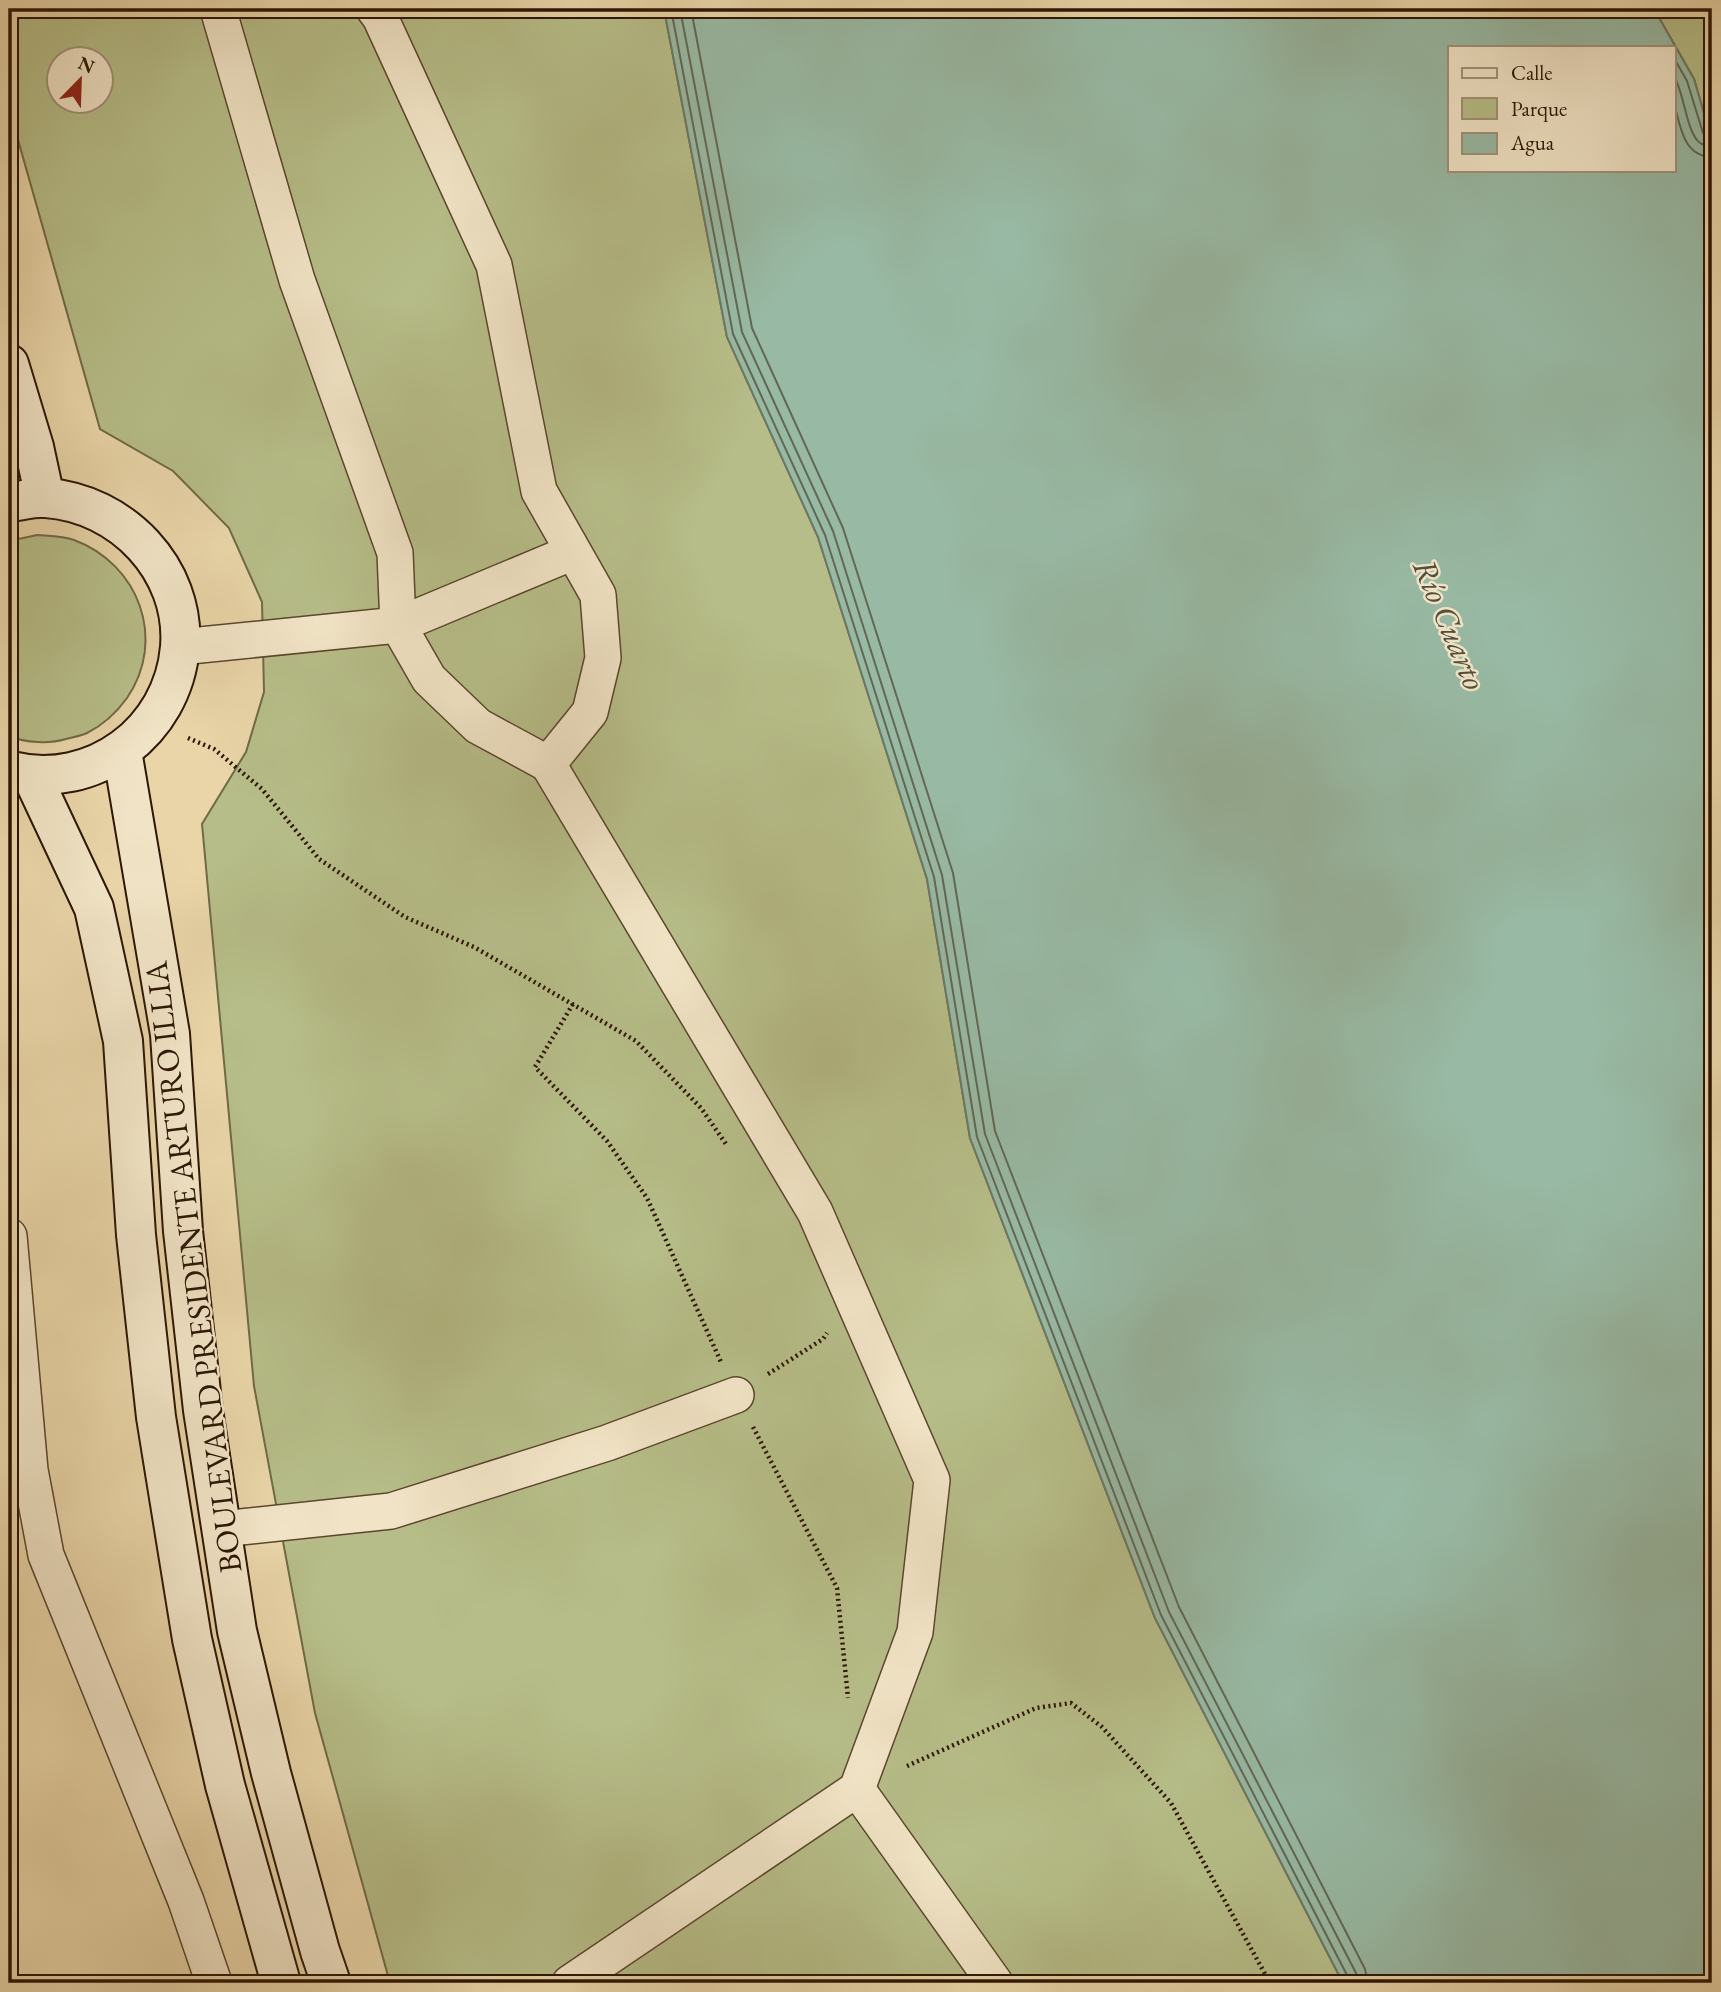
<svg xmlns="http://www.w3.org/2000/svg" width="1721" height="1992" viewBox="0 0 1721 1992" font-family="'EB Garamond',serif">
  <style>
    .green { fill: #b6bd88; stroke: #716a46; stroke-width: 2; fill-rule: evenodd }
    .water { fill: #98b9a4; stroke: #6d7864; stroke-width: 2; fill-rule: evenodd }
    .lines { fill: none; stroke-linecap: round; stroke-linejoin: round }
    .shore { stroke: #626854; stroke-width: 2 }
    .street-casing { stroke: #5b462d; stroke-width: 38 }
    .secondary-casing { stroke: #2c1604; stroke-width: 42 }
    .path { stroke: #2c1604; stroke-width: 4.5; stroke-dasharray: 2 3.5; stroke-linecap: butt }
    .street { stroke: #f1e4c6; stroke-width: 35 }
    .secondary { stroke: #f1e4c6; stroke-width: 38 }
    .labels { text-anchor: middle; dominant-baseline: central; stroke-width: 5; stroke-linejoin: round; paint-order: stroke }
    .street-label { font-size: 32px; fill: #2c1604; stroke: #f1e4c6 }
    .water-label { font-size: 33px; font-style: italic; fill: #524f3c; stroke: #f1e4c6 }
  </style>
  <rect width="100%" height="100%" fill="#e9d5a8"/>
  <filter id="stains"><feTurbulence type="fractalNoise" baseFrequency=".00286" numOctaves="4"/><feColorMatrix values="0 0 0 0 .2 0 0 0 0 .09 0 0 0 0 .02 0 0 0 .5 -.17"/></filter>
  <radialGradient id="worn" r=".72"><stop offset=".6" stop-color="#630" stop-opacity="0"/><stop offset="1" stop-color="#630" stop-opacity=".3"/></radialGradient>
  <g class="green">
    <path d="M9,9H664L727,337L818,537L927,879L970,1138L1155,1618L1343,1983H390L315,1713L254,1386L202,824L246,752L264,692L262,602L229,528L173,471L100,429L9,108ZM60,60H102V102H60Z"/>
    <path d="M1654,9H1712V141L1694,79Z"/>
    <path d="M37,535C49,536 63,536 74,540C139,564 167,640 127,698C117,712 103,725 87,733C81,736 73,737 66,739C49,744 26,743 9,736V541Z"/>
  </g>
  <path class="water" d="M664,9H1654L1694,79L1712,141V1983H1343L1155,1618L970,1138L927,879L818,537L727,337ZM1450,47H1674V170H1450Z"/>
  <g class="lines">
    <g class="shore">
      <path d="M671,9L733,334L825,535L934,877L977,1137L1161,1615L1348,1977L1349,1983"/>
      <path d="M680,9L742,332L833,531L942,875L985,1134L1169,1612L1356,1973L1357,1983"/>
      <path d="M691,9L752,328L843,528L953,873L995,1131L1179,1607L1365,1969L1368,1983"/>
      <path d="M1674,58L1687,81L1703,133L1707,137L1712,138"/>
      <path d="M1674,76C1684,93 1686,127 1697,140C1701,145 1706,146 1712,147"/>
      <path d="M1674,104C1681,127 1683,156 1712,157"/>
    </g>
    <g class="street-casing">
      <g id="street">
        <path d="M218,9L297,280L395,553L398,625L429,679L478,726L548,764"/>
        <path d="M374,9L380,17L494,265L539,491L598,595L603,658L590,712L548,764L815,1212L932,1480L915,1632L857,1789L570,1983"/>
        <path d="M180,647L398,625L573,552"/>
        <path d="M9,1236L30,1470L46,1555L186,1901L214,1983"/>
        <path d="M222,1529L391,1511L607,1443L736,1395"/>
        <path d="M857,1789L995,1983"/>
      </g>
    </g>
    <g class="secondary-casing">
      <g id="secondary">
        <path d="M9,364L34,447L45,498"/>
        <path d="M9,502C20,501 34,497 46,498C121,503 186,569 180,647C173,732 93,791 11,771"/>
        <path d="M122,751L170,1034L183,1231L203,1410L237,1631L271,1773L320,1951L331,1983"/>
        <path d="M32,776L94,908L123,1041L136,1235L156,1417L192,1639L225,1785L281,1983"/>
      </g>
    </g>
    <g class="path">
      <path d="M188,738L214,749L262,789L319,859L405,917L474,947L636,1041L701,1108L726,1144"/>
      <path d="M573,1004L535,1067L607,1141L647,1198L721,1362"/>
      <path d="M768,1374L823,1339L827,1333"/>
      <path d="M753,1427L837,1588L848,1698"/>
      <path d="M907,1766L1036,1708L1071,1703L1102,1727L1171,1803L1270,1983"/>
    </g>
    <use href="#street" class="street"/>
    <use href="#secondary" class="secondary"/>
  </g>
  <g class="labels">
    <g class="street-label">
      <text transform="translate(193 1267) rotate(-97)">BOULEVARD PRESIDENTE ARTURO ILLIA</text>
    </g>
    <g class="water-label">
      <text transform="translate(1450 624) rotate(67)">Río Cuarto</text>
    </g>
  </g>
  <rect width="1721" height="1992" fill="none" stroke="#e9d5a8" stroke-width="35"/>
  <rect x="10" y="10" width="1700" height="1971" fill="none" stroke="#2c1604" stroke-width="3.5"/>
  <rect x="18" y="18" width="1686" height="1957" fill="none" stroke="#2c1604" stroke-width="2"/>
  <rect x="1448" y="46" width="228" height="126" fill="#f1e4c6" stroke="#a29278" stroke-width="2"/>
  <rect x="1462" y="68" width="35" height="10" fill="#f1e4c6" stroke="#a29278" stroke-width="2"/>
  <text x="1511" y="80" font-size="21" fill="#2c1604">Calle</text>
  <rect x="1462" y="98" width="35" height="21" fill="#b6bd88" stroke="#a29278" stroke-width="2"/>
  <text x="1511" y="116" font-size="21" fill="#2c1604">Parque</text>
  <rect x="1462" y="133" width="35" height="21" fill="#98b9a4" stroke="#a29278" stroke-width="2"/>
  <text x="1511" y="150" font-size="21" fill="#2c1604">Agua</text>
  <g transform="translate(80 80) rotate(23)"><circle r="33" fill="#f1e4c6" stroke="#a29278" stroke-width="2"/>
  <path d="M0-5L12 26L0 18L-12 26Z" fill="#8f2418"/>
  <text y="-10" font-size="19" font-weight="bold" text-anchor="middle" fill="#2c1604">N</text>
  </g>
  <rect width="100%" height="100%" filter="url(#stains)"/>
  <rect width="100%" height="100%" fill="url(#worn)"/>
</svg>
